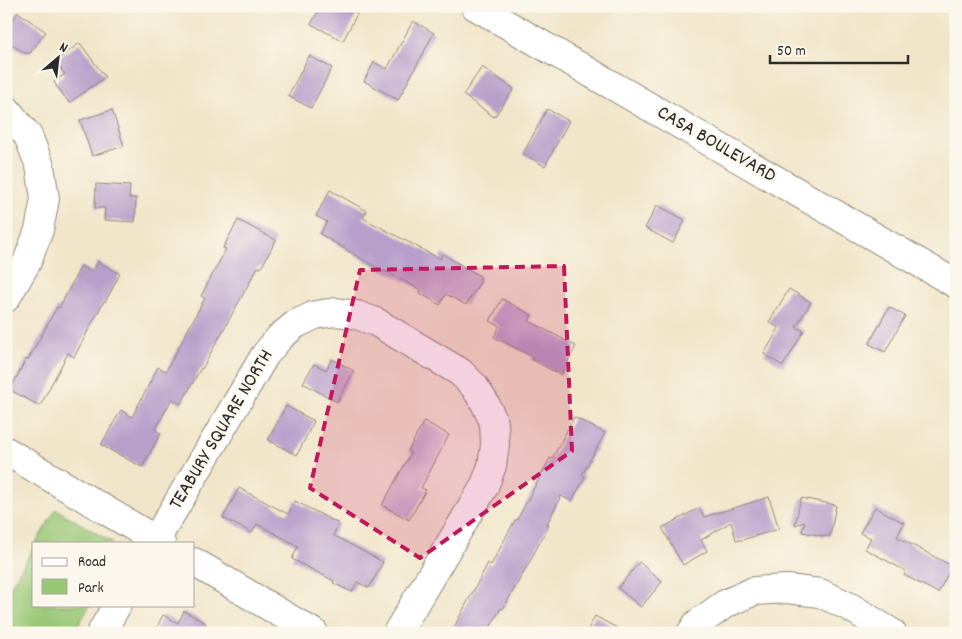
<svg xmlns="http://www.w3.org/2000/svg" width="962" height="639" viewBox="0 0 962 639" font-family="Dekko,sans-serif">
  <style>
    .green { fill: #99c776; stroke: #627950 }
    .building { fill: #b89fca }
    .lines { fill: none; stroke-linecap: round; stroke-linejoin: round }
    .minor-casing { stroke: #8e887a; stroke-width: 30 }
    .minor { stroke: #fff; stroke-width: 28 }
    .marked { fill: #c2185b; fill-opacity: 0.2; stroke: #c2185b; stroke-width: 4; stroke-dasharray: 10 6; stroke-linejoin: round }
    .labels { text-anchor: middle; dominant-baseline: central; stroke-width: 4.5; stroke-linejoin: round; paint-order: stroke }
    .street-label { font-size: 20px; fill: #2b2b2b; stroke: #fbf7ec }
  </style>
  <rect width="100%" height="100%" fill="#fbf7ec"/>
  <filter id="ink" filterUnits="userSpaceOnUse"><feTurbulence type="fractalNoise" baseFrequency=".02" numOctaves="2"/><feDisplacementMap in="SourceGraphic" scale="10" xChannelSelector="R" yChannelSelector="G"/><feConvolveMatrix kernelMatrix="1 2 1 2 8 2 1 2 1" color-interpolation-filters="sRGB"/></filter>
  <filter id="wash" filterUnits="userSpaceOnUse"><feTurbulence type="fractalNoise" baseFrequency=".0096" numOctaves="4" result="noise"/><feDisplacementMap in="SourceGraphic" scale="20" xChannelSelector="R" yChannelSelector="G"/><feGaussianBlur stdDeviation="1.12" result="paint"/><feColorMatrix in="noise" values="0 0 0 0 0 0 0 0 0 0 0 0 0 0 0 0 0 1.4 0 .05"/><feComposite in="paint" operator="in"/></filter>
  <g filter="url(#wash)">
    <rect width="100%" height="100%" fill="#f0e5c8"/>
    <g class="green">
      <path d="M56,509L113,543H36Z"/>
      <path d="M34,547V605H90L74,633H6V594Z"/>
    </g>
    <g id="blocks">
      <g class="building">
        <path d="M321,6H361L343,41L311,24Z"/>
        <path d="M18,12L46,32L30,53H25L6,41V30Z"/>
        <path d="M413,21L434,33L398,100L364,81L374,62L387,69Z"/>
        <path d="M80,43L105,77L69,103L54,82L65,74L55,61Z"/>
        <path d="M309,56L332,68L311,108L288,96Z"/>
        <path d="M482,67L514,89L494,117L463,95Z"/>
        <path d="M547,109L569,121L545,166L523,154Z"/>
        <path d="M112,110L124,146L92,156L80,120Z"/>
        <path d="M96,184L130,186L129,198H136L135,222L104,220L105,208H95Z"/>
        <path d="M330,190L367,211L363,218L440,259L442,254L480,276V282L466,305L446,294L440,305L420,293L421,290L367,262L320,234L327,222L316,216Z"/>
        <path d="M657,205L685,220L673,243L645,228Z"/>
        <path d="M238,220L276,240L261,268L258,267L202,369L201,368L181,404L172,399L155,430L161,433L142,467L101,445L121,410L132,417L158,367L166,371L205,298L201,296L226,249L223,248Z"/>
        <path d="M98,262L120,274L105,302L104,301L74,357L68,353L40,406L10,390L26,359L28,360L57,307L59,308L81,266L92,272Z"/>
        <path d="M789,289L811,302L796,327L804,331L783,366L764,354L779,328L769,322Z"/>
        <path d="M502,299L532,315L529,321L576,346L561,375L531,359L533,357L494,337L500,326L490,321Z"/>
        <path d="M889,307L905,316L885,352L869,344Z"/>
        <path d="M332,359L354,371L337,402L303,383L314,364L326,370Z"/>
        <path d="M286,406L314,421L297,455L268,440Z"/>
        <path d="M574,417L605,433L582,475L585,477L572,501L561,496L547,524L549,525L530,561L503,609L501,608L487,633H451L488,563L491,565L515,520H517L550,458L552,459Z"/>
        <path d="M424,421L449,435L421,488L426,490L409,520L382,505L411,453L408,451Z"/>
        <path d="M239,488L288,514L295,501L339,524L333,535L383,562L369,588L357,582L352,592L333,583L334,581L292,559L298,546L257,524L252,533L223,518Z"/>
        <path d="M769,497L779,529L742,540H736L731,522L701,540L707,551L683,565L662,528L699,508L704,517Z"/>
        <path d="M801,498L836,505L830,536H823L802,532L805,522L795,525Z"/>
        <path d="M875,507L904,523L897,537L952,566L938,593L904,575L906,571L865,549L871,538L860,533Z"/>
        <path d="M639,562L662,582L641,607L618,588Z"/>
        <path d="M184,611L206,623L201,633H154L163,615L178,623Z"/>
        <path d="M595,616L626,633H586Z"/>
      </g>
    </g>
  </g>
  <g filter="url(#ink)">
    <use href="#blocks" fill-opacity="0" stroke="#8e887a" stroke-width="1"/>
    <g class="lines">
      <g class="minor-casing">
        <g id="minor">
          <path d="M475,6L956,284"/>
          <path d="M6,109L28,136L40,166L45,199L39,230L27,262L6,298"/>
          <path d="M6,451L161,543"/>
          <path d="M154,543L265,355L280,337L296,324L315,315L336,312L357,315L376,322L460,372L474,386L485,403L494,423L495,445L492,466L484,487L397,633"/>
          <path d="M194,562L314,633"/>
          <path d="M101,633L117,605"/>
          <path d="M691,633L697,624L725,604L754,591L787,589L820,593L850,607L892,633"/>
        </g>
      </g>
      <use href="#minor" class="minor"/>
    </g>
  </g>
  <path class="marked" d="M564,266L572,451L420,558L310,488L360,270Z"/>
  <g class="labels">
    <g class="street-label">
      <text transform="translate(716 145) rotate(30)">CASA BOULEVARD</text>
      <text transform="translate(222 430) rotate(-59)">TEABURY SQUARE NORTH</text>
    </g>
  </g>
  <rect width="962" height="639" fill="none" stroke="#fbf7ec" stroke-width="25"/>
  <rect x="32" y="542" width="162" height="65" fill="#fbf7ec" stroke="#a8a59f"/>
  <rect x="42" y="558" width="25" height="8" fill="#ffffff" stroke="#a8a59f"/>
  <text x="78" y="566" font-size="15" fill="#2b2b2b">Road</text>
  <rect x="42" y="579" width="25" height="15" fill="#99c776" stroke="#a8a59f"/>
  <text x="78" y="592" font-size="15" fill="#2b2b2b">Park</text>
  <g transform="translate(58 58) rotate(28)" stroke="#fbf7ec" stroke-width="4" paint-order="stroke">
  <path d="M0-4L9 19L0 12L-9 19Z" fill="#2b2b2b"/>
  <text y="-8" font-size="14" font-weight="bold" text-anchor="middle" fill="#2b2b2b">N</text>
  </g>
  <path d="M770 55v8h138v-8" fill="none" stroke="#2b2b2b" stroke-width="2.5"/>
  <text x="777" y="55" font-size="15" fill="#2b2b2b" stroke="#fbf7ec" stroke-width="4" paint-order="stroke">50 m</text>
</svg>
